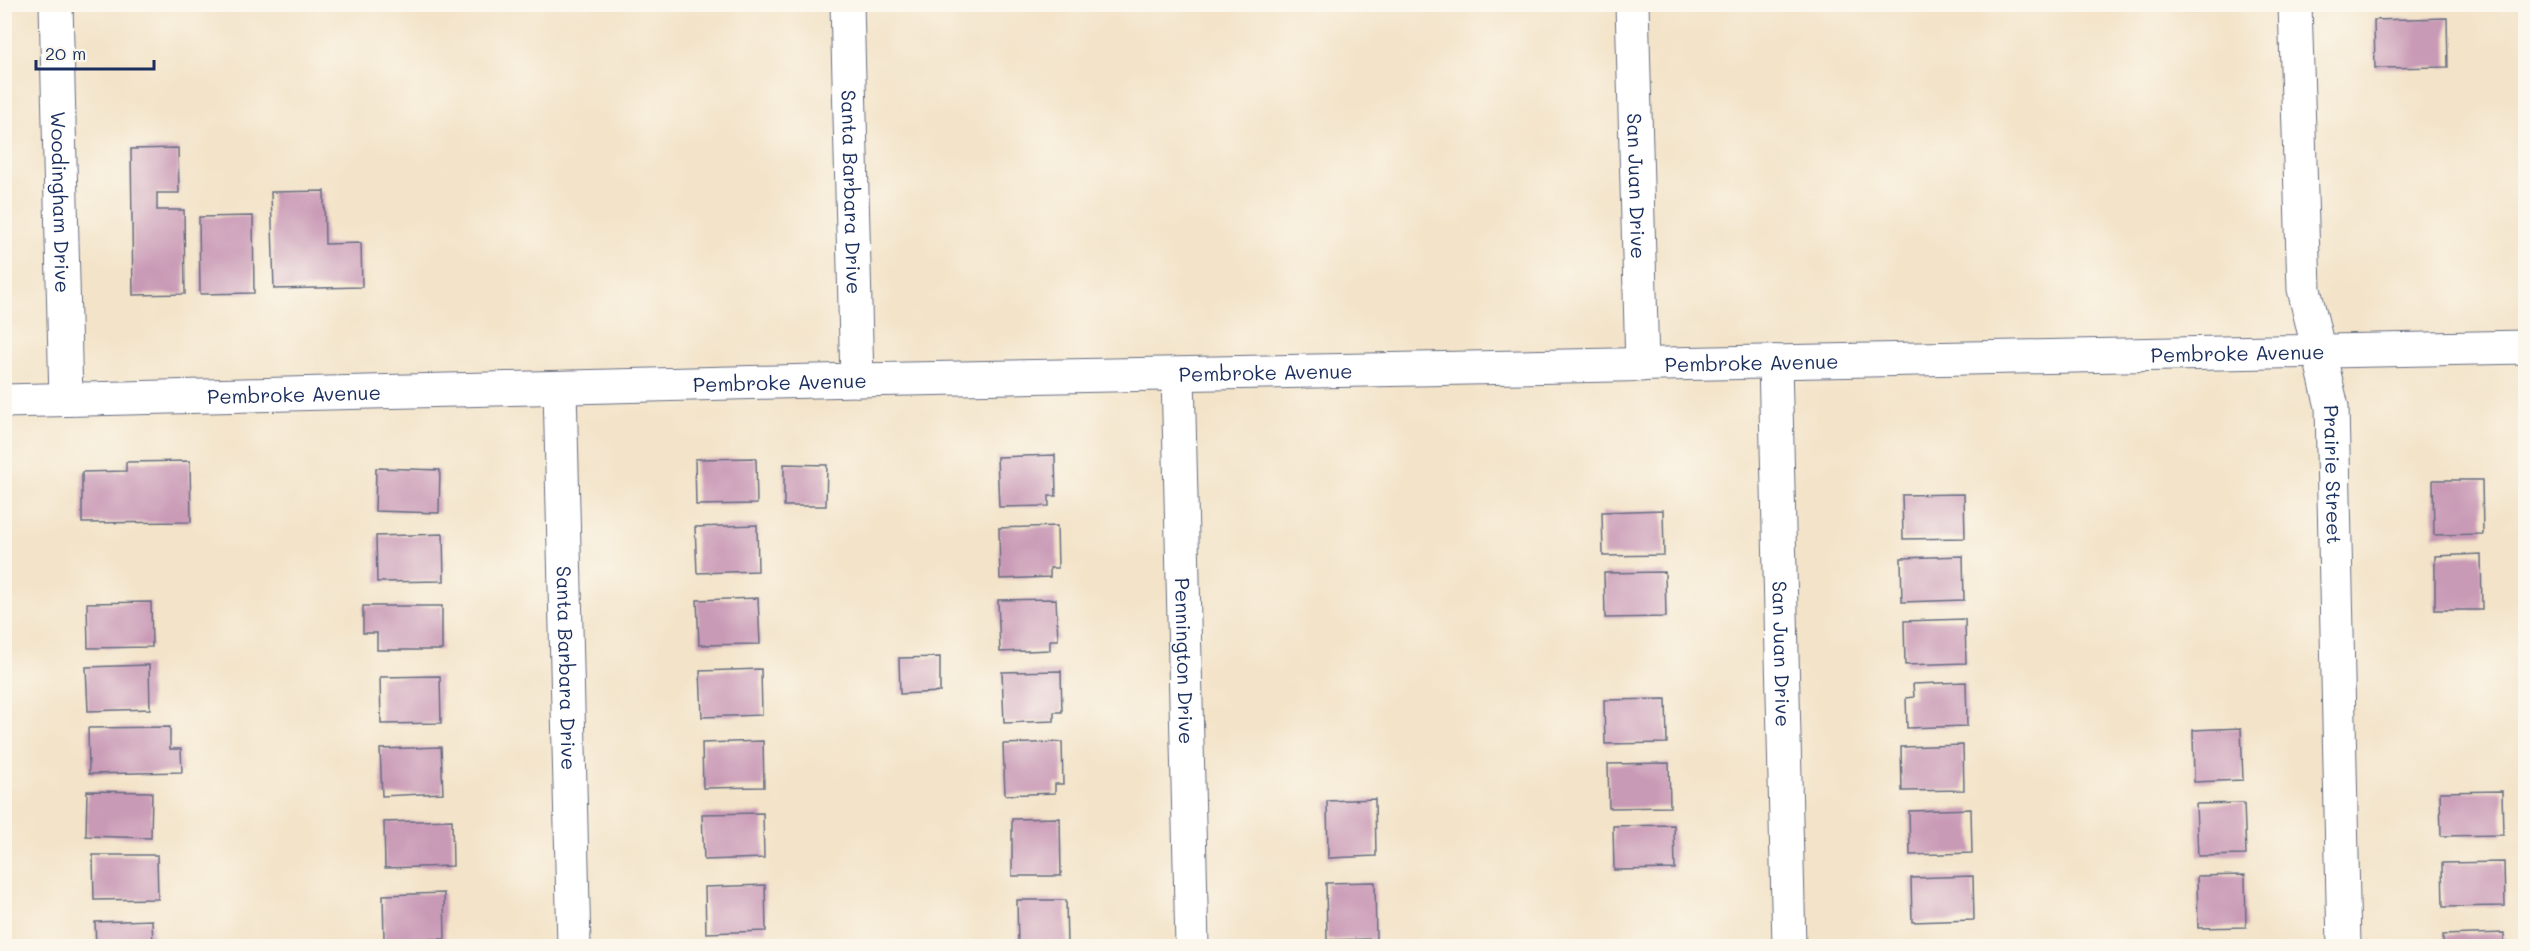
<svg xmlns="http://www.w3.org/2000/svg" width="2530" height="951" viewBox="0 0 2530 951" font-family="Mali,sans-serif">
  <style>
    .building { fill: #c99ab6 }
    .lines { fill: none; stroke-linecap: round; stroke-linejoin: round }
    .minor-casing { stroke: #676e83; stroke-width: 35 }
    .minor { stroke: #fff; stroke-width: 33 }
    .labels { text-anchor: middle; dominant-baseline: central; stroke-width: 6; stroke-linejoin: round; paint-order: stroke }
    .street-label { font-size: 20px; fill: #1b2f5e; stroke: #fbf7ec }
  </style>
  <rect width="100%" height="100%" fill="#fbf7ec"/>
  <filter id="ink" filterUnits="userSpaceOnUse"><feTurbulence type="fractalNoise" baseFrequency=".0167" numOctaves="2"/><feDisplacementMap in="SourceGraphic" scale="12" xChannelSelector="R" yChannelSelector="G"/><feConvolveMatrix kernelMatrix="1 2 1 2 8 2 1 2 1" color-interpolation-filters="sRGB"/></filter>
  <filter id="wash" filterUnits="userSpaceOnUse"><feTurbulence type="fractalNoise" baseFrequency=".008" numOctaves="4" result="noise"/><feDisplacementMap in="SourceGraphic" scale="24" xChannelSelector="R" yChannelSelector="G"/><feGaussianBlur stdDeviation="1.35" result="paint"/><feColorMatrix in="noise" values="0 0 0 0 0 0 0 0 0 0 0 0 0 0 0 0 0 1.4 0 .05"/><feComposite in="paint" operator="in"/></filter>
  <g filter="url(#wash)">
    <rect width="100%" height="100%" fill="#f3e3c8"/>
    <g id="blocks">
      <g class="building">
        <path d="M2146,4H2206V7L2146,8Z"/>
        <path d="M2447,18L2448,67L2375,68L2374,20Z"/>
        <path d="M178,148L179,193H157V210H184L185,294L133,295L131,149Z"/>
        <path d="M324,191L325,244L361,243L362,287L274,289L271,192Z"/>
        <path d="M253,216L254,293L200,294L199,217Z"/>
        <path d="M1055,455L1056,496H1049V506L999,507L997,457Z"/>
        <path d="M756,458L757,504L696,505L695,459Z"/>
        <path d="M190,461L191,522L82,523V472L126,471V462Z"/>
        <path d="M784,464L827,465L826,506H784Z"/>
        <path d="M376,468L440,470L439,513L375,511Z"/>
        <path d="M2433,480H2482L2483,534L2434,535Z"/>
        <path d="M1964,494L1965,538L1903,539L1902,495Z"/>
        <path d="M1663,510L1664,555L1603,556L1602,512Z"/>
        <path d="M757,525L758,571L697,573L695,527Z"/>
        <path d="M1057,526L1058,568H1050V577L1000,579L999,528Z"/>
        <path d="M443,534L444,581L377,582L376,536Z"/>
        <path d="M2481,554L2482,610H2435V556Z"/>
        <path d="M1963,556L1964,600L1902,602L1901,558Z"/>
        <path d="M1665,572L1666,617L1605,618L1604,573Z"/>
        <path d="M758,598L760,644L699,645L697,600Z"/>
        <path d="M1056,599L1058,640H1050V650L1000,652L998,600Z"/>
        <path d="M151,602L152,647L88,648L87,603Z"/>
        <path d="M363,606H442V650H377V633H363Z"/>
        <path d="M1965,619L1966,663L1905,665L1904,621Z"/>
        <path d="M940,657V692L900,694L899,658Z"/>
        <path d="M149,665L150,709L88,711L86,667Z"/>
        <path d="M761,669L762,715L702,717L700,671Z"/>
        <path d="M1061,671L1062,712H1054V721L1004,723L1002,672Z"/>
        <path d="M440,676L441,723L381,724L380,677Z"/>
        <path d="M1966,682L1967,726L1907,728L1906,698L1914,697L1913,684Z"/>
        <path d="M1666,699L1667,743L1605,744L1604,700Z"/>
        <path d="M170,727V749H181L182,772L89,774L88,728Z"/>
        <path d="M2241,728L2243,780L2194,782L2193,730Z"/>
        <path d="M763,741L764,787L703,788L702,743Z"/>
        <path d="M1062,742L1063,784H1055V793L1005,795L1003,744Z"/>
        <path d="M1963,745L1964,790L1902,791L1901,747Z"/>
        <path d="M441,747L443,793L382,796L380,749Z"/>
        <path d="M1669,763L1670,807L1609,808L1608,764Z"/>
        <path d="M87,791L152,792L151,838L86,836Z"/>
        <path d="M2502,791L2503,835L2441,836L2440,792Z"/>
        <path d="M1375,799L1376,856L1328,858L1327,801Z"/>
        <path d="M2244,803L2246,855L2198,856L2196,804Z"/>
        <path d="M1971,809L1972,853L1910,855L1909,811Z"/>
        <path d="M763,813L764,858L704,860L702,814Z"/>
        <path d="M1060,818L1061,876H1012V819Z"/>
        <path d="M452,820L453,866L385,868L384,822Z"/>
        <path d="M1674,825L1675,869L1614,870L1613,826Z"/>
        <path d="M93,855H157L158,899L94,900Z"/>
        <path d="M2504,862L2505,906L2443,907L2442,863Z"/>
        <path d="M2245,875L2246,927L2198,928L2197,876Z"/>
        <path d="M1973,876L1974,920L1912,922L1911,878Z"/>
        <path d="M1375,882L1376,939L1327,940L1326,883Z"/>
        <path d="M765,885L766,931L706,933L705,887Z"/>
        <path d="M444,893L445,939H384L383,895Z"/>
        <path d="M1017,900H1066L1067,946H1018Z"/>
        <path d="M152,920L153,946H96L95,922Z"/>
        <path d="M2504,933V946H2443V935Z"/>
      </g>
    </g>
  </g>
  <g filter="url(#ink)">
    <use href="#blocks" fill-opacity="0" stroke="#676e83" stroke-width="1.5"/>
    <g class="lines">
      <g class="minor-casing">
        <g id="minor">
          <path id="s1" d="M56,4L66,399"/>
          <path id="s2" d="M847,4L857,380"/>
          <path id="s3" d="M1632,4L1642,365"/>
          <path id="s4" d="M2295,4L2304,289L2332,407L2344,946"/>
          <path id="s5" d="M1775,362L1789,946"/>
          <path id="s6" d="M1178,375L1192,946"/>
          <path id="s7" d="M560,389L574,946"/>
          <path id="s8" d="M4,401L857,380L2526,347"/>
        </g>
      </g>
      <use href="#minor" class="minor"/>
    </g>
  </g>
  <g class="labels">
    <g class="street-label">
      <text stroke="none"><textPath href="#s3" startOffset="182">San Juan Drive</textPath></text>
      <text stroke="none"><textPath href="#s2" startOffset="188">Santa Barbara Drive</textPath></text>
      <text stroke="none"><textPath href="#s1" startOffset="198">Woodingham Drive</textPath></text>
      <text stroke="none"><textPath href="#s8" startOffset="2234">Pembroke Avenue</textPath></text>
      <text stroke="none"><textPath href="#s8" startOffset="1748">Pembroke Avenue</textPath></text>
      <text stroke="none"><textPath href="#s8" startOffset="1262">Pembroke Avenue</textPath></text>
      <text stroke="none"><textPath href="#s8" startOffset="776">Pembroke Avenue</textPath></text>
      <text stroke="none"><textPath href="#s8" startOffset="290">Pembroke Avenue</textPath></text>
      <text stroke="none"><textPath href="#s4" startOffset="474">Prairie Street</textPath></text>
      <text stroke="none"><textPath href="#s5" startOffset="292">San Juan Drive</textPath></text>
      <text stroke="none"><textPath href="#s6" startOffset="286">Pennington Drive</textPath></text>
      <text stroke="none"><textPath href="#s7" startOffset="279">Santa Barbara Drive</textPath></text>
    </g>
  </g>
  <rect width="2530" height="951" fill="none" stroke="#fbf7ec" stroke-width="24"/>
  <path d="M36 60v9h118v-9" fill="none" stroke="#1b2f5e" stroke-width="3"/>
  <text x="45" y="60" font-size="18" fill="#1b2f5e" stroke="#fbf7ec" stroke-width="4.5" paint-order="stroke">20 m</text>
</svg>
